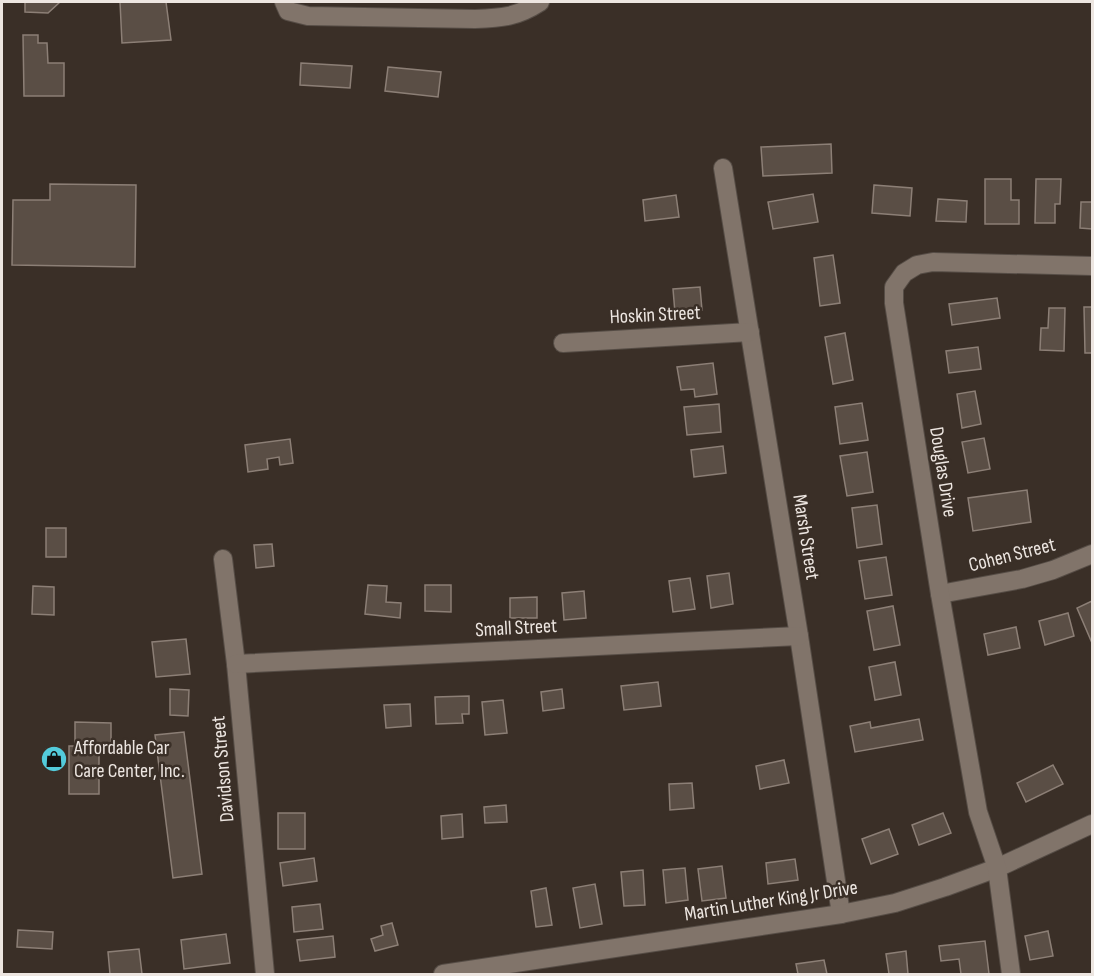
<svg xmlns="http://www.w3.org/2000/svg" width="1094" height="976" viewBox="0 0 1094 976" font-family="'Sofia Sans Condensed',sans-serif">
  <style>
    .building { fill: #5a4e45; stroke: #8c7f76; stroke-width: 1.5 }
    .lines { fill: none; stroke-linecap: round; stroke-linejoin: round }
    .minor-casing { stroke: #564d46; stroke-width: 20 }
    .minor { stroke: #81746a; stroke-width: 18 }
    .labels { text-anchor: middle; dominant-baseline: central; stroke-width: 5; stroke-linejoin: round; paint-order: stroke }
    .street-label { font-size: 20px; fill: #ede6e1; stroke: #3a2f27 }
    .poi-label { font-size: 20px; fill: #ede6e1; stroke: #3a2f27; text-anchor: start }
  </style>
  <rect width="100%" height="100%" fill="#3a2f27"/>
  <g class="building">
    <path d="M25,2H60L48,13L25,12Z"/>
    <path d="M120,2H166L171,40L122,43Z"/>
    <path d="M23,35H38V43H47L48,63H64V96H24Z"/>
    <path d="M301,63L352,66L350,88L300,85Z"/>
    <path d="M388,67L441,72L438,97L385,91Z"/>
    <path d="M831,144L832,173L763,176L761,147Z"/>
    <path d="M985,179H1011V200H1019V224H985Z"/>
    <path d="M1036,179H1061L1060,204H1055V223H1035Z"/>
    <path d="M50,184L136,185L135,267L12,265L13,200H50Z"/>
    <path d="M874,185L912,188L910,216L872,213Z"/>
    <path d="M813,194L818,222L773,229L768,202Z"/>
    <path d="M676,195L679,217L645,221L643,200Z"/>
    <path d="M938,199L967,201L966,222L936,221Z"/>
    <path d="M1081,202H1092V229L1080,228Z"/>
    <path d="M833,255L840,303L820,306L814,258Z"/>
    <path d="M700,287L702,310L675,313L673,289Z"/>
    <path d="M997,298L1000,318L952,325L949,304Z"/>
    <path d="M1084,307H1092V353H1085Z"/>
    <path d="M1049,308H1065L1064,351L1040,350L1041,328H1048Z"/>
    <path d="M845,333L853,380L833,384L825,337Z"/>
    <path d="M978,347L981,369L949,373L946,351Z"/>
    <path d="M713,363L717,394L695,397L694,389L681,390L677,367Z"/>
    <path d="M975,391L981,424L962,428L957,394Z"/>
    <path d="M862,403L868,440L840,444L835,407Z"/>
    <path d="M719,404L721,432L687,435L684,407Z"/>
    <path d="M984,438L990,469L968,473L962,442Z"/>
    <path d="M290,439L293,463L280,465L279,457L267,459L268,469L248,472L245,445Z"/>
    <path d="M723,446L726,473L694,477L691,450Z"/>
    <path d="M867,452L873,492L847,496L840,456Z"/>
    <path d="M1027,490L1031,522L973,531L968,498Z"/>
    <path d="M877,505L882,544L857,548L852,508Z"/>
    <rect x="46" y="528" width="20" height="29"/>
    <path d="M272,544L274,566L256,568L254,545Z"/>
    <path d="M886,557L892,595L865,599L859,561Z"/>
    <path d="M729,573L733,604L711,608L707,576Z"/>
    <path d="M690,578L695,609L673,612L669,581Z"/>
    <path d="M368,585L387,586L386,602L401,603L400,618L365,614Z"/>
    <path d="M425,585H451V612L425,611Z"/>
    <path d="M33,586L54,587V615L32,614Z"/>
    <path d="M584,591L586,618L564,620L562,593Z"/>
    <path d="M537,597V618H510V598Z"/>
    <path d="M1092,601V643L1077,608Z"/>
    <path d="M893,606L900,645L874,650L867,611Z"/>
    <path d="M1068,613L1074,636L1045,645L1039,621Z"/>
    <path d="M1016,627L1020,648L988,655L984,634Z"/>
    <path d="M186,639L190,674L156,677L152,642Z"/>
    <path d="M895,662L901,695L875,700L869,667Z"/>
    <path d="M658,682L661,706L624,710L621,686Z"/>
    <path d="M170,689L189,690L188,716L170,715Z"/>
    <path d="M562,689L564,708L543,711L541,692Z"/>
    <path d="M469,696V714H462L463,723L436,724L435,697Z"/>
    <path d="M503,700L507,733L485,735L482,702Z"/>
    <path d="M410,704L411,726L386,728L384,705Z"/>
    <path d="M919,719L923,740L855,752L850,726L870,722L871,728Z"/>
    <path d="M75,722L111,723V747L99,746V794H69V746H75Z"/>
    <path d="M184,732L202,874L173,878L155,735Z"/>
    <path d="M784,760L789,783L760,789L756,766Z"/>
    <path d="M1053,765L1063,784L1026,802L1017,783Z"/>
    <path d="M692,783L694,808L670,810L669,784Z"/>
    <path d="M506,805L507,822L485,823L484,807Z"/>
    <rect x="278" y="813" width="27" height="36"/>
    <path d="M943,813L951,833L919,845L912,825Z"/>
    <path d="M462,814L463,837L442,839L441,816Z"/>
    <path d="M889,829L898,854L871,864L862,839Z"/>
    <path d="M314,858L317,881L283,886L280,863Z"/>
    <path d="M795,859L798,880L768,884L766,863Z"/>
    <path d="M722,866L726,898L702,901L698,869Z"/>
    <path d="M685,868L688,900L666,903L663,870Z"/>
    <path d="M643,870L645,905L624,906L621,872Z"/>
    <path d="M595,884L602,924L580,928L573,888Z"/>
    <path d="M546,888L552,925L536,927L531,891Z"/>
    <path d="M320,904L323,929L294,932L292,907Z"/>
    <path d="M392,923L398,945L375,951L371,939L383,935L381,926Z"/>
    <path d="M18,930L53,932L52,949L17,947Z"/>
    <path d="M1048,931L1053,956L1030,960L1025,936Z"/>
    <path d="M226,934L230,963L184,969L181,940Z"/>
    <path d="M333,936L335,957L300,961L297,940Z"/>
    <path d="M985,941L989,974H961L959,959L941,961L939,946Z"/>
    <path d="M139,949L142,974H110L108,952Z"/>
    <path d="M906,951L908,974H889L886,954Z"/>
    <path d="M824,960L827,974H798L796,964Z"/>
  </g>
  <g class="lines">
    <g class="minor-casing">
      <g id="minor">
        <path d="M284,2L288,11L308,16L475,19C502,18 517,17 540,2"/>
        <path d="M723,168L799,636L841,914"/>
        <path d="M563,343L750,332"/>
        <path d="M223,559L236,664L265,974"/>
        <path d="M940,594L1022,579L1053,570L1092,554"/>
        <path d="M236,664L799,636"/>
        <path d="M443,974L841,914L895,903L945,887L997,868L1092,824"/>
        <path d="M1011,974L997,868L978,812L940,594L894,303V287L904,273L917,265L933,262L1092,266"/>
      </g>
    </g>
    <use href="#minor" class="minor"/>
  </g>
  <defs>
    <g id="shop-disc" transform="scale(1.35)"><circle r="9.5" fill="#53cbdb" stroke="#3a2f27"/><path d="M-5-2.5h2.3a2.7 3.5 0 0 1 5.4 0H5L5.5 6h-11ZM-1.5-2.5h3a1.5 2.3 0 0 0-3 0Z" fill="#111"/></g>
  </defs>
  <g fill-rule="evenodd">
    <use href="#shop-disc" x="54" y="759"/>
  </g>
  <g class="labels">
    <g class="street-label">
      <text transform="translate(655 315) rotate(-3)">Hoskin Street</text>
      <text transform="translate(943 472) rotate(81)">Douglas Drive</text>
      <text transform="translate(806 537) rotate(81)">Marsh Street</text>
      <text transform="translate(1012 555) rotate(-14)">Cohen Street</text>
      <text transform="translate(516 628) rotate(-3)">Small Street</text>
      <text transform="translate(223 769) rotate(-95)">Davidson Street</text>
      <text transform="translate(771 901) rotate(-9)">Martin Luther King Jr Drive</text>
    </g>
    <g class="poi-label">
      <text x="74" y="748">Affordable Car<tspan x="74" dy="23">Care Center, Inc.</tspan></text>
    </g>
  </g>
  <rect width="1094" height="976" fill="none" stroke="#ede6e1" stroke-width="6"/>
</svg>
